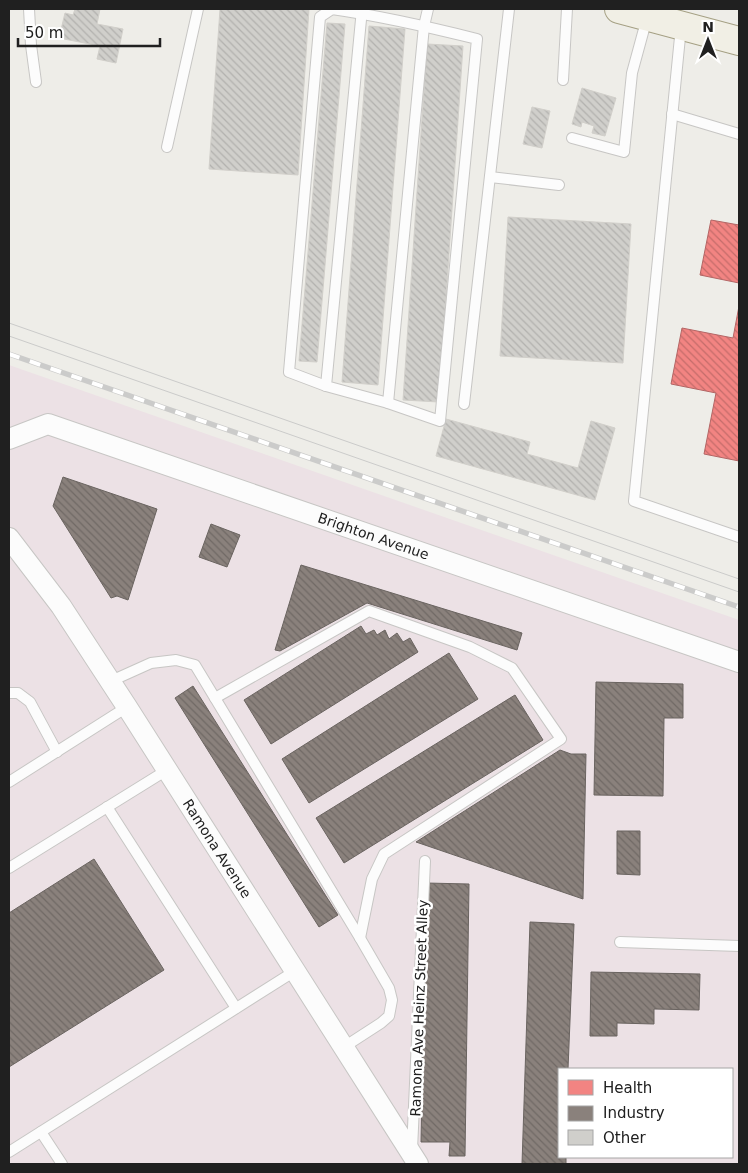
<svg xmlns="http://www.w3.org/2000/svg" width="748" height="1173" viewBox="0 0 748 1173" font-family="'DejaVu Sans',sans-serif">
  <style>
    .industrial { fill: #ece1e5; fill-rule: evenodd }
    .health { fill: url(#health-back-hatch); stroke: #b36665 }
    .industry { fill: url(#industry-back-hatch); stroke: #6a6460 }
    .building { fill: url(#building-back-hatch); stroke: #d1cfca }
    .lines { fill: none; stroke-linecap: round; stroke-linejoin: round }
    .service-casing { stroke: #c7c6c4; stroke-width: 12 }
    .minor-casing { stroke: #c7c6c4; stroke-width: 22 }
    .primary-casing { stroke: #a5a084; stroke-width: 30 }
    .service { stroke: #fcfcfc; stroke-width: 10 }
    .minor { stroke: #fcfcfc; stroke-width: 20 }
    .primary { stroke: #f1efe5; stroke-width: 28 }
    .tram { stroke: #cbcbca; stroke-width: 1 }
    .rail-casing { stroke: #cbcbca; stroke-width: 5.5 }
    .rail { stroke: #fff; stroke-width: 4; stroke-dasharray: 11; stroke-linecap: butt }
    .labels { text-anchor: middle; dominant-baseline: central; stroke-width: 5; stroke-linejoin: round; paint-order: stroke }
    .street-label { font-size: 14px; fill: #202020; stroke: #fff }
  </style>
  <defs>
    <pattern id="health-back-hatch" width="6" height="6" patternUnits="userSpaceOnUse" patternTransform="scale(1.25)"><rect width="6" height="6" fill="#f28482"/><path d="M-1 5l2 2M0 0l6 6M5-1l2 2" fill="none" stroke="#c46c6a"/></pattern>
    <pattern id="industry-back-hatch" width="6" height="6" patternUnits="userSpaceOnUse" patternTransform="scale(1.25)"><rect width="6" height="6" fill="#8a817c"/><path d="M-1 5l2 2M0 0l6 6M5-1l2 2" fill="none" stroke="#706965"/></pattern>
    <pattern id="building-back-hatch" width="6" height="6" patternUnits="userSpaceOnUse" patternTransform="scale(1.25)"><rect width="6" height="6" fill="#d0cfcb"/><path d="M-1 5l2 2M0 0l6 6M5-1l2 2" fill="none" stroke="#b2b1ae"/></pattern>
  </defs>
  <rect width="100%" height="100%" fill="#eeede8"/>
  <path class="industrial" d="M9,365L739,620V1164H9ZM559,1069H732V1157H559Z"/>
  <g class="health">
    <path d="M711,220L739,225V283L700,275Z"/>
    <path d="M739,306V461L704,454L716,393L671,384L682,328L733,338Z"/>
  </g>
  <g class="industry">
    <path d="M63,477L157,509L128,600L117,596L111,598L53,506Z"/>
    <path d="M211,524L240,535L227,567L199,557Z"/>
    <path d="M301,565L522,633L517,650L367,603L280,651L275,650Z"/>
    <path d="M361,626L366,634L374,630L377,635L385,630L389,639L397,633L403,642L410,638L418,652L271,744L244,700Z"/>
    <path d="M449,653L478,699L309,803L282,759Z"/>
    <path d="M596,682L683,684V718H664L663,796L594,795Z"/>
    <path d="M193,686L338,915L319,927L175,698Z"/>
    <path d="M515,695L543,740L344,863L316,818Z"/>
    <path d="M560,750L571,754H586L583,899L416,842Z"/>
    <path d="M617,831H640V875L617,874Z"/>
    <path d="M94,859L164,970L9,1067V913Z"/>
    <path d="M426,883L469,884L465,1156H449L450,1142H421Z"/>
    <path d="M530,922L574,924L568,1069H559V1157H566V1164H522Z"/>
    <path d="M591,972L700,974L699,1010L654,1009V1024L617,1023V1036H590Z"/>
  </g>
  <g class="building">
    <path d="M75,9H100L97,24L123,29L116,63L97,59L100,46L59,38L65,13L73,15Z"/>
    <path d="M220,9H309L298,175L209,169Z"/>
    <path d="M327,23L345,24L317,362L299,361Z"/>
    <path d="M369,26L405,29L378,385L342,382Z"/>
    <path d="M427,44L463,46L439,402L403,400Z"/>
    <path d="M582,88L616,98L605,136L592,133L594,126L582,122L581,127L572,124Z"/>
    <path d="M532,107L550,111L542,148L523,144Z"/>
    <path d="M508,217L631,224L623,363L500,356Z"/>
    <path d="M446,419L530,442L527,454L578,468L591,421L615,428L595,500L436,456Z"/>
  </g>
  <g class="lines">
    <g class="service-casing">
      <g id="service">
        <path d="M29,9L31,45L36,82"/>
        <path d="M362,9L326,386L388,403L424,26L428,9"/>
        <path d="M681,27L634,501L739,537"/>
        <path d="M563,80L567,9"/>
        <path d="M672,114L739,134"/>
        <path d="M572,138L624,152L632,73L647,18"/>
        <path d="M167,147L198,9"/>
        <path d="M490,177L559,185"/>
        <path d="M326,386L289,372L320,17L332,9C381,16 429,27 477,39L440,421L388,403"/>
        <path d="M464,404L509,9"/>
        <path d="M111,681L151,663L176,660L195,665L360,938L389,988L392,1000L389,1016L381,1023L344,1047"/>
        <path d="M9,693H18L30,702L57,752"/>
        <path d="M215,698L369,611L470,647L512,668L561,739L384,854L372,879L360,938"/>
        <path d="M9,782L127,707"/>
        <path d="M107,807L236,1008"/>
        <path d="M9,868L167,770"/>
        <path d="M620,942L739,946"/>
        <path d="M41,1132L62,1164"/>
        <path d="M412,1150L425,861"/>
        <path d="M9,1152L295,971"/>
      </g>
    </g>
    <g class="minor-casing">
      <g id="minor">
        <path id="s1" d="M9,439L48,424L739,662"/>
        <path id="s2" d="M9,538L61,606L127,707L418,1164"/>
      </g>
    </g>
    <g class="primary-casing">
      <path id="primary" d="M619,9L739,41"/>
    </g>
    <use href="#service" class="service"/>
    <use href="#minor" class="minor"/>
    <use href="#primary" class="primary"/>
    <g class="tram">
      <path d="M9,323L739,579"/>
      <path d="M9,336L739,592"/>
    </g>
    <g class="rail-casing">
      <path id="rail" d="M9,354L739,607"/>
    </g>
    <use href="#rail" class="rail"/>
  </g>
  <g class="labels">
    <g class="street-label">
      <text stroke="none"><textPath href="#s1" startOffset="386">Brighton Avenue</textPath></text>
      <text stroke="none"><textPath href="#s2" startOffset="374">Ramona Avenue</textPath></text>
      <text transform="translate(419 1008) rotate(-88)">Ramona Ave Heinz Street Alley</text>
    </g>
  </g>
  <rect width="748" height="1173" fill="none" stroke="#202020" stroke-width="20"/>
  <rect x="558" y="1068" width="175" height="90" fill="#ffffff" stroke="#a6a6a6"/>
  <rect x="568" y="1080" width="25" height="15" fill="#f28482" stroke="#a6a6a6"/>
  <text x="603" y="1093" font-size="15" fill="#202020">Health</text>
  <rect x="568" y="1106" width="25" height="15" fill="#8a817c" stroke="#a6a6a6"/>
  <text x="603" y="1118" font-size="15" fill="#202020">Industry</text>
  <rect x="568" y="1130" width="25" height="15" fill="#d0cfcb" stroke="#a6a6a6"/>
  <text x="603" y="1143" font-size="15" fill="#202020">Other</text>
  <g transform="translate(708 40)" stroke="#ffffff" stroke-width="4" paint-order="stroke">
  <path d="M0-4L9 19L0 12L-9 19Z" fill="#202020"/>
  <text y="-8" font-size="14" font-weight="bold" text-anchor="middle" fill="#202020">N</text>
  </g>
  <path d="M18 38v8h142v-8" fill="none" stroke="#202020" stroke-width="2.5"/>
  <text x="25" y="38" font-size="15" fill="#202020" stroke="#ffffff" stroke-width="4" paint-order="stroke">50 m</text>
</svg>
